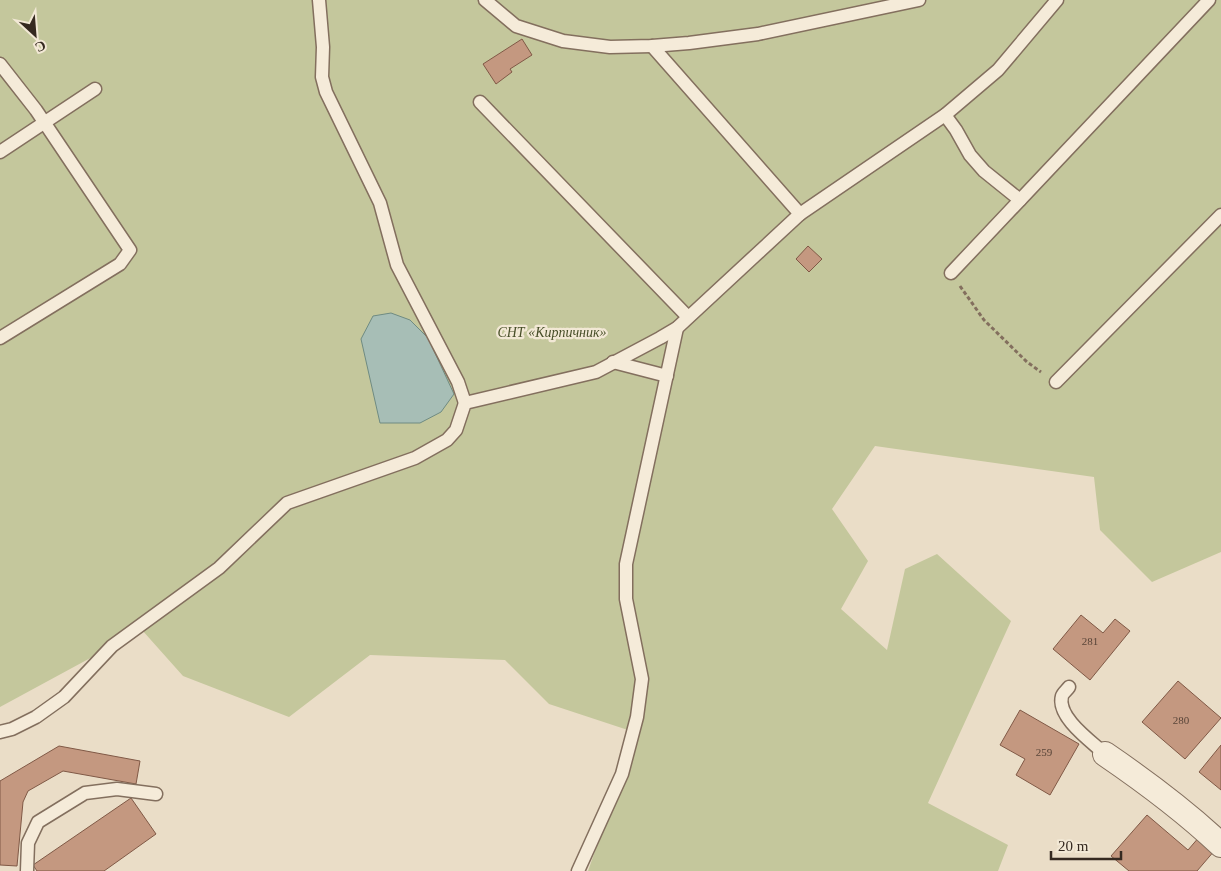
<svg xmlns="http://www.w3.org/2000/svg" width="1221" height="871" viewBox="0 0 1221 871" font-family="'Times New Roman',serif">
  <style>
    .green { fill: #c4c79c }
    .water { fill: #a7beb6; stroke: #6f8b82 }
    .building { fill: #c49880; stroke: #805946 }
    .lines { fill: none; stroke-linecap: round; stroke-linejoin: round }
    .lane-casing { stroke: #836f5e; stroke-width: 15 }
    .street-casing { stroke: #836f5e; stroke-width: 26 }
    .path { stroke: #836f5e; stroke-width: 3; stroke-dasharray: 4 2.5; stroke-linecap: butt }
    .lane { stroke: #f5ebd9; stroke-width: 12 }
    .street { stroke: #f5ebd9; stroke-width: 24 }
    .labels { text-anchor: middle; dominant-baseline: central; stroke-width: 4.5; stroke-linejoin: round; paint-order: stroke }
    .number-label { font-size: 11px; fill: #594538 }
    .park-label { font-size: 14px; font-style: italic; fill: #484f29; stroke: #f2e8d5 }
  </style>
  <rect width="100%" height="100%" fill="#eaddc7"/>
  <path class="green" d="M0,0H1221V552L1152,582L1100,530L1094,477L875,446L832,509L868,561L841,609L887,650L905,569L937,554L1011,621L928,803L1008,845L998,871H588L637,733L549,704L505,660L370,655L289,717L183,676L142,630L0,707Z"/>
  <path class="water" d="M391,313L410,320L428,338L454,394L441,412L420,423H380L361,339L373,316Z"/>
  <g class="building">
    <path d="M522,39L532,55L510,69L512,72L496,84L483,64Z"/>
    <path d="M808,246L822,259L809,272L796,259Z"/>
    <path d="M1081,615L1103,633L1115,619L1130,631L1090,680L1053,649Z"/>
    <path d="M1178,681L1221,718L1185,759L1142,722Z"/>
    <path d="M1020,710L1079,744L1050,795L1016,775L1025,759L1000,745Z"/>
    <path d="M1221,745V790L1199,772Z"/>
    <path d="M59,746L140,761L136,784L63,771L28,791L23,802L17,866L0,865V781Z"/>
    <path d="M131,798L156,834L104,871H37L33,865Z"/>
    <path d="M1147,815L1188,850L1200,836L1215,850L1197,871H1129L1111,856Z"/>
  </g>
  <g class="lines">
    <g class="lane-casing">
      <g id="lane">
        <path d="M319,0L323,47L322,77L326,92L380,203L397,265L458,382L465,403"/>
        <path d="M485,0L516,26L563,41L610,47L652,46L689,43L758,34L919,0"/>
        <path d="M652,46L800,214"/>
        <path d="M0,64L36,110L130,250L120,264L0,338"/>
        <path d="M480,102L688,317"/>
        <path d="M945,115L956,130L970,155L984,171L1020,200"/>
        <path d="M0,152L95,89"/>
        <path d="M951,273L1209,0"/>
        <path d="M613,362L667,376"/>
        <path d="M1056,382L1221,215"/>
        <path d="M1069,687C1067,690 1063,693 1062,696C1056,717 1092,742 1105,754"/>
        <path d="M0,732L12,729L36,717L64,697L112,646L219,568L287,503L415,458L447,440L456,430L465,403L596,372L660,338L677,328L800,214L945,115L998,70L1057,0"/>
        <path d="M27,871L28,843L38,822L85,793L117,789L156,794"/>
        <path d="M578,871L622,774L637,717L642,679L626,599V564L677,328"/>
      </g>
    </g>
    <g class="street-casing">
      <path id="street" d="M1105,754C1146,782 1185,811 1221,845"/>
    </g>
    <path class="path" d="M960,286L984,320L1027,362L1041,372"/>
    <use href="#lane" class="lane"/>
    <use href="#street" class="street"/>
  </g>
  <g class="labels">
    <g class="number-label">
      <text x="1090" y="641">281</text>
      <text x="1181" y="720">280</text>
      <text x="1044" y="752">259</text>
    </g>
    <g class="park-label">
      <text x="552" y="332">СНТ «Кирпичник»</text>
    </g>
  </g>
  <g transform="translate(35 35) rotate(154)" stroke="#f2e8d5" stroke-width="4" paint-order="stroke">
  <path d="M0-4L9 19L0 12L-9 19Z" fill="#352920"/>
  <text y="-8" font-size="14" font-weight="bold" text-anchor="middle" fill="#352920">С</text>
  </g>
  <path d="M1051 851v8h70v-8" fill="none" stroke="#352920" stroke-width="2.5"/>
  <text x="1058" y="851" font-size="15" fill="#352920" stroke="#f2e8d5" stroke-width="4" paint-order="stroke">20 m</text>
</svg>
